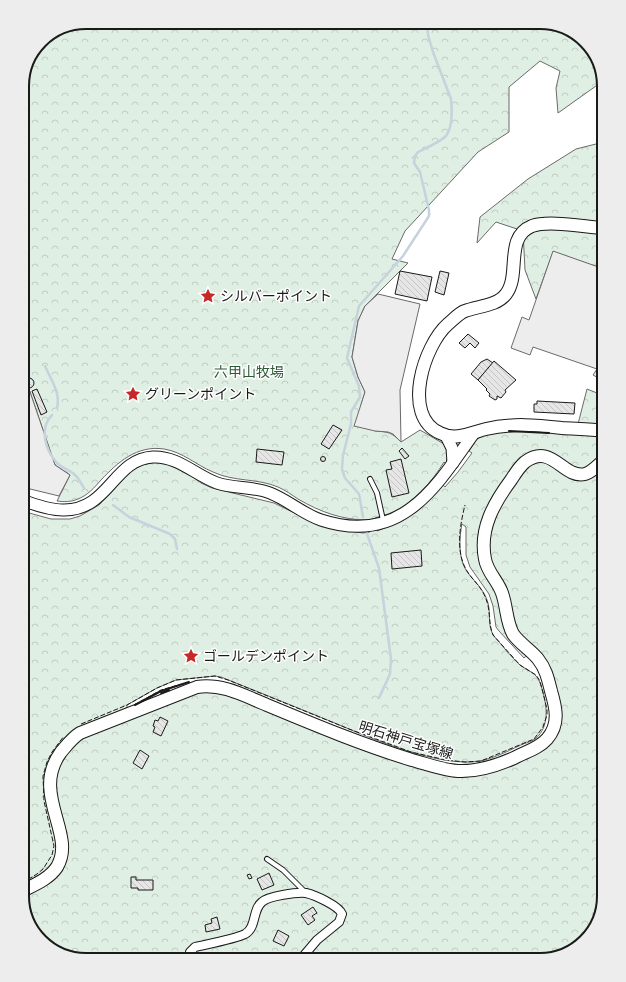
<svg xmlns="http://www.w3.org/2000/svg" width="626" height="982" viewBox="0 0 626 982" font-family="'Space Grotesk','Noto Sans JP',sans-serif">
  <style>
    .forest { fill: url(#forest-crowns); stroke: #6a6a6a; fill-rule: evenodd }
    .parking { fill: #ededed; stroke: #6a6a6a }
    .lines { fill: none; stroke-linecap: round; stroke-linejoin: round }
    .stream { stroke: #c6d2dc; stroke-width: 2.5 }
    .building { fill: url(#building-back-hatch); stroke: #1a1a1a }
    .lane-casing { stroke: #1a1a1a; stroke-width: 6 }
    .street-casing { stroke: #1a1a1a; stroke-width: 10 }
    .secondary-casing { stroke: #1a1a1a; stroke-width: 13 }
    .primary-casing { stroke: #1a1a1a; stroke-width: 14 }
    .lane { stroke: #fff; stroke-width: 4 }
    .street { stroke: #fff; stroke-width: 8 }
    .secondary { stroke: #fff; stroke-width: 11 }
    .primary { stroke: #fff; stroke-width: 12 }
    .fence { stroke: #1a1a1a; stroke-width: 1; stroke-dasharray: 5 2; stroke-linecap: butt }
    .wall { stroke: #1a1a1a; stroke-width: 2 }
    .labels { text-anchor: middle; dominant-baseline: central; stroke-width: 3; stroke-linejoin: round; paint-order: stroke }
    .poi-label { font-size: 14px; fill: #1a1a1a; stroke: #fff; text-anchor: start }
    .park-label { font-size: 14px; fill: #2b5a34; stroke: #fff }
    .street-label { font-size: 14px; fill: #1a1a1a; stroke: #fff }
    .rim { fill: none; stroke: #1a1a1a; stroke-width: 2 }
  </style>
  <defs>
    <pattern id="forest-crowns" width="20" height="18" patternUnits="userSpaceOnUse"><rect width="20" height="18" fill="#e0efe3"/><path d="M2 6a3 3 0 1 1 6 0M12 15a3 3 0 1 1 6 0" fill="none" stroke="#c0ccc2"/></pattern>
    <pattern id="building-back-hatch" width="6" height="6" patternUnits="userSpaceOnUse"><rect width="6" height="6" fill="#e6e6e6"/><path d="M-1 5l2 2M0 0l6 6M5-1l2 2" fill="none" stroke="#c5c5c5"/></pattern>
  </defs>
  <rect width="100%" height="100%" fill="#fff"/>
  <g class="forest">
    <path d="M86,22H545L575,33L597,57L603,81L558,113L556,88L560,71L540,61L509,87V132L478,152L405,231L392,259L408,263L365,306L358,321L352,357L358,377L365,392L361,405L375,431C389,432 391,432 401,442L420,430L444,444C449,450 448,457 446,464L444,462C432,482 414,502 393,512C387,515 380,516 375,518L377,531L402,521L418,509L442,484L445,487L458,472L472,453L469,451L477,439L486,434L578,424L587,389L597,393L604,394V896L593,931L569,953L540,960H82L51,949L29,925L22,896V511L51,519H70L80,516L99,505L132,470L143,465L154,462H163L181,467L201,483L212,488L274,503L311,521L336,529L363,533L370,532L367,520C343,520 320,512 298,499C292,495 285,490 278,487C257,478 234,482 213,472C196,465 183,452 164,449C137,445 118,462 101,480C94,488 88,495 78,499C71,502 64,502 57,501L70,475L55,465L29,389L22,392V377L29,374L24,359L22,360V82L41,41ZM462,524L466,527V555L470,567L489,594L493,606L496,627L499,631L524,658L535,648L556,733L485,774L465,777H454L438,773L380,756L226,694L197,691L127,716V705L157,688L176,680L215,676L221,677C256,691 291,705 325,719C366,736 428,764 472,762C489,761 506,752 521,745C525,743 531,742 535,739C552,726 546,699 540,683C537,673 528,671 520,665C513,659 500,643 494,636C487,626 491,614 488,603C485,591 476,583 468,573C458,560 459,539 462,524Z"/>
    <path d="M604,142V269L553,252L536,299L525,270L523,231L496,222L477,243L480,217L528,179L576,149Z"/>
    <path d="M597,369H604V381L593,375Z"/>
  </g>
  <g class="parking">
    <path d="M553,251L604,269V369H597L533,347L530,355L511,348L522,317L529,320Z"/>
    <path d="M378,294L420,304L400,390L401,442L393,434L388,432L375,431L354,426L365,392L358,377L352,357L358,321L365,306Z"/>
    <path d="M24,361L29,374L22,377V362Z"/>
    <path d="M29,389L55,465L70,475L59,496L22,487V392Z"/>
  </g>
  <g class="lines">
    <g class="stream">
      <path d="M22,332L27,336"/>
      <path d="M45,366C51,380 61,393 57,408"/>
      <path d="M52,415C39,428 45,450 57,463C62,468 70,470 75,475C79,478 81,484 84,488"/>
      <path d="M113,505L129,517L170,534L175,539L177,549"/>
      <path d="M363,517L359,494L345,478L342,469L343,455L351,424V412L360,397L359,386L347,358L359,306L403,256L429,216V210L420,172L414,163L415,156L418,152C426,148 440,142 446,136C453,127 452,109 451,99L433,52L428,35L427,22"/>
      <path d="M366,531L379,568L391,659L390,674L379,698"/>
    </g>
  </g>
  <g class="building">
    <path d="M400,271L432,277L427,301L395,294Z"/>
    <path d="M440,271L449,273L444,295L435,292Z"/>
    <path d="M468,334L479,343L475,348L470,343L465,348L459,343Z"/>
    <path d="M487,359L493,363L478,380L471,374L481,362Z"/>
    <path d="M494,361L516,380L505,390L506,392L501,398L497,396V399L495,400L489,396L490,394L486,390L487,389L478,380Z"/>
    <circle cx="29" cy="383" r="5"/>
    <path d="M37,389L47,412L41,415L32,391Z"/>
    <path d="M537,401L575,403L574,414L534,412V404H537Z"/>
    <path d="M333,425L342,430L329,449L321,444Z"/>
    <path d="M402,448L409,456L405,459L399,451Z"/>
    <path d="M257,449L284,452L282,465L256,462Z"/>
    <circle cx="323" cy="459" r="2.5"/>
    <path d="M401,459L409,493L392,497L386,470L392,469L390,462Z"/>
    <path d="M421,550L422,566L392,569L391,553Z"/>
    <path d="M160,717L168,721L161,736L153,732L155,727L153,726L155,720L158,721Z"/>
    <path d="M140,750L149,756L142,769L133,763Z"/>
    <path d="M269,873L274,885L262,890L257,879Z"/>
    <path d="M250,874L252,878L249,879L247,875Z"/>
    <path d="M131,877H136V880H153V890H138V888H131Z"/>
    <path d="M313,907L317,913L312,916L315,920L308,925L301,915Z"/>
    <path d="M217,917L220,929L206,932L205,925L212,923L211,919Z"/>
    <path d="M278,930L289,936L284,946L273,941Z"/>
    <path d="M231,953L239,954L238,960H219L220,956L224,957L225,954L231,955Z"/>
  </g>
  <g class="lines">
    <g class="lane-casing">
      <g id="lane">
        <path d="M370,479L377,493L383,520"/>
        <path d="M267,859L283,870L305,892"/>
      </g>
    </g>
    <g class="street-casing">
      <path id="street" d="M190,960V952L195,947C208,944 235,939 245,934C257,927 252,910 262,902C268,896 297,892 306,893C315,895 339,906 342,914L339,922L317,940L300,960"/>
    </g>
    <g class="secondary-casing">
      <g id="secondary">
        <path d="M446,436L452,448L453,463"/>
        <path d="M22,500C35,505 49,510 63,510C109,511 113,459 153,457C178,456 195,475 217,483C234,489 253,486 270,493C288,500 303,514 321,520C400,546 435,489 474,433"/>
      </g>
    </g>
    <g class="primary-casing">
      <g id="primary">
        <path d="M604,431C590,429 576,429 562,428C536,425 512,423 486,429C470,433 456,441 440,433C401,416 424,345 448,324C453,320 459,313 465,311C478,306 497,306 506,294C521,275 504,237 532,226C549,220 585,227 604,228"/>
        <path d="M22,891C34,885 49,879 57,867C77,834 30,794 61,752C67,745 72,738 80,733L197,687C222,683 245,696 267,705C315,725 363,745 412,760C427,764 442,770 458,771C478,772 496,766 514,758C525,752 538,749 547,739C560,724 556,708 551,691C548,679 546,669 538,659C531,650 520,644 513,634C506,621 507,607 502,593C498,581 487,572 485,559C479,529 494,503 511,480C515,474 519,467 525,462C552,442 563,479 585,474C592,472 598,465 604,460"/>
      </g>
    </g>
    <use href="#lane" class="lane"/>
    <use href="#street" class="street"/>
    <use href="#secondary" class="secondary"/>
    <use href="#primary" class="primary"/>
    <g class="fence">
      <path d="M134,705L161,690L189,682"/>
      <path d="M81,724L127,705L157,688L176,680L215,676L228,680L349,729L411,752L446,760L465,762L481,761L534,739L543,727L547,715V709L540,681L536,675L520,665L493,635C488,623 491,611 486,599C482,587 473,581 467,571C455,552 460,525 465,505"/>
      <path d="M22,883L37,874L43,869L52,855L54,846L44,801L43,776L47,762L52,752L64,736"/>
    </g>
    <g class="wall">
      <path d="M509,431L549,433"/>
      <path d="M161,693L169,690"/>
      <path d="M135,705L161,691L189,682"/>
    </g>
  </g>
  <defs>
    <g id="sight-bare" transform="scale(1.2)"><path d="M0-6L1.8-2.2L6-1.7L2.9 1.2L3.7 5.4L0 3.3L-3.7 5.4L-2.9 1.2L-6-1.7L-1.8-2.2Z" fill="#c62828" stroke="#fff" stroke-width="2.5" paint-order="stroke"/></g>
  </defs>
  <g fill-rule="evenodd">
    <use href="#sight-bare" x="208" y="296"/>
    <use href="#sight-bare" x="133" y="394"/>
    <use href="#sight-bare" x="191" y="656"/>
  </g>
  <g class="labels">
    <g class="poi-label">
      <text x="220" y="296">シルバーポイント</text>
      <text x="145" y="394">グリーンポイント</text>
      <text x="203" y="656">ゴールデンポイント</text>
    </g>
    <g class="park-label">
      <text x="249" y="372">六甲山牧場</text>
    </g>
    <g class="street-label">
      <text transform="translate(406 740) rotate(17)">明石神戸宝塚線</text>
    </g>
  </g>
  <path d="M0 0H626V982H0ZM86 29H540A57 57 0 0 1 597 86V896A57 57 0 0 1 540 953H86A57 57 0 0 1 29 896V86A57 57 0 0 1 86 29Z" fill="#ededed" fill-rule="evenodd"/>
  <path class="rim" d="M86 29H540A57 57 0 0 1 597 86V896A57 57 0 0 1 540 953H86A57 57 0 0 1 29 896V86A57 57 0 0 1 86 29Z"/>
</svg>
